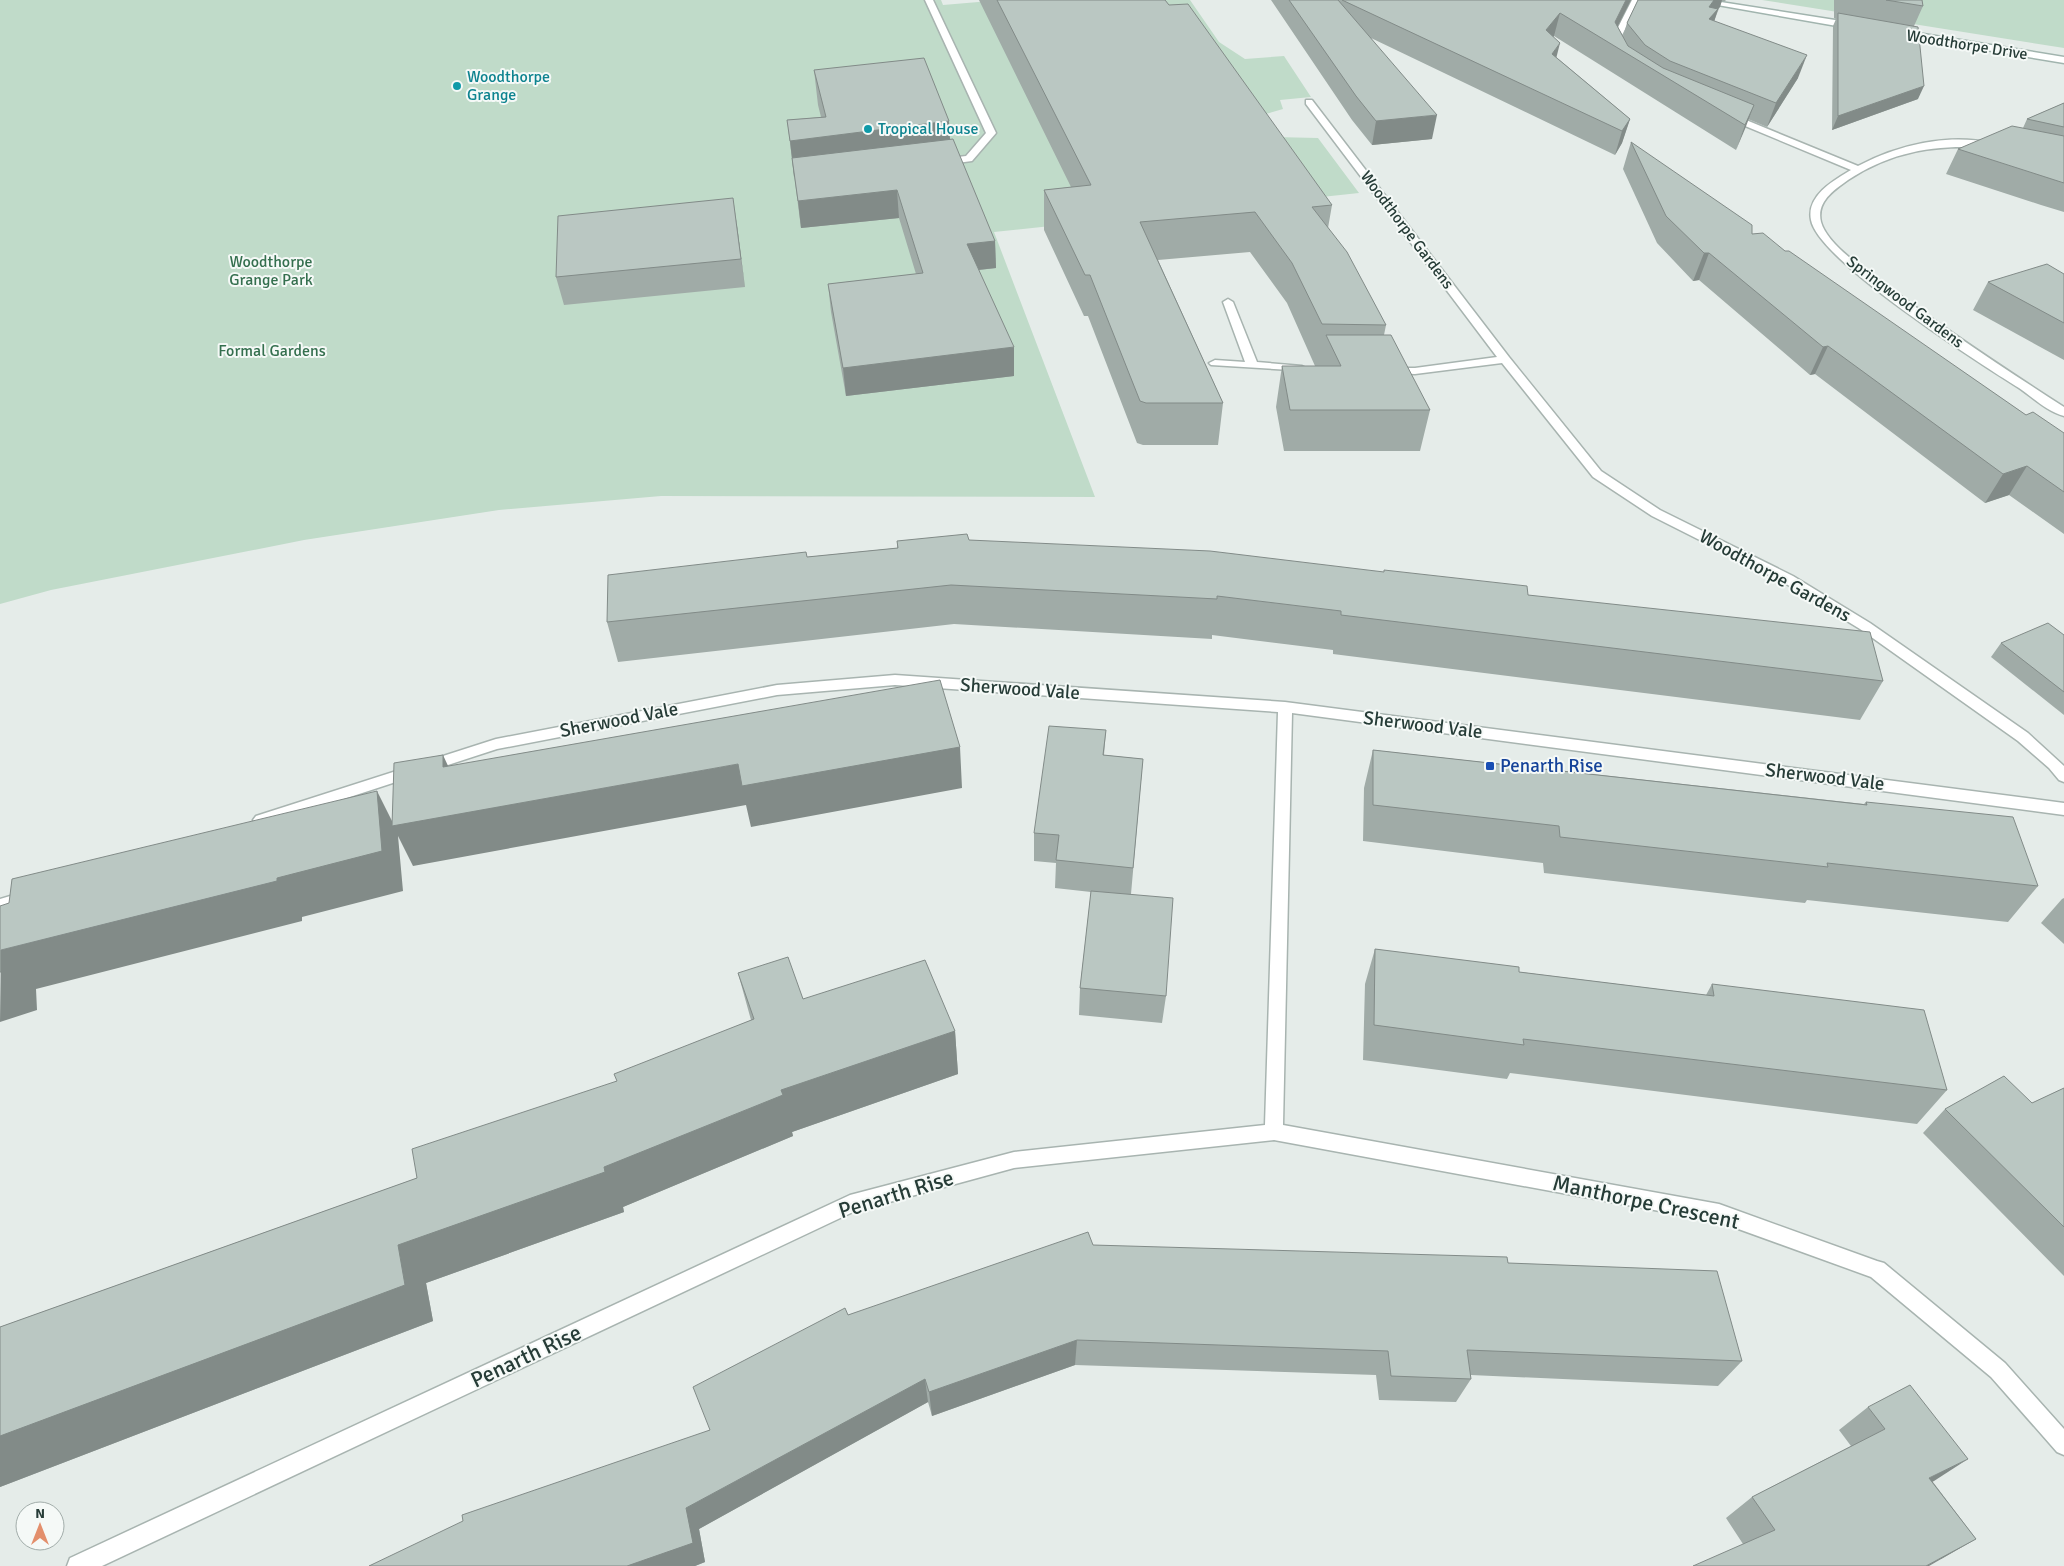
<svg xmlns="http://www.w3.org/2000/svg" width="2064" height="1566" viewBox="0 0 2064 1566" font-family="Signika,sans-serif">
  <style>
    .green { fill: #c0dbc9 }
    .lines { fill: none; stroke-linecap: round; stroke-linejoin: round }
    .lane-casing { stroke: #a8b4b0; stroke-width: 3 }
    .street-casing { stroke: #a8b4b0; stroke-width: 3 }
    .secondary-casing { stroke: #a1b4ae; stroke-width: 3 }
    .lane { fill: #fff; fill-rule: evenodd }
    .street { fill: #fff; fill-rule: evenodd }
    .secondary { fill: #fff; fill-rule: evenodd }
    .wall { fill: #a0aba7 }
    .shaded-wall { fill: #828b88 }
    .building { fill: #bac7c2; stroke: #828b88 }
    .culture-dot { fill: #0f9aa8; stroke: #f5f9f7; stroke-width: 2 }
    .transit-dot { fill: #1a4fb4; stroke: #f5f9f7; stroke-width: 2 }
    .labels { text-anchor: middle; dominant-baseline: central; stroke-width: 4; stroke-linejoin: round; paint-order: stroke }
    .far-street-label { font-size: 16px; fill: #263c37; stroke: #f5f9f7 }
    .far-culture-label { font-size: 16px; fill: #0d838f; stroke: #f5f9f7; text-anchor: start }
    .far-park-label { font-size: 16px; fill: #346f4e; stroke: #f5f9f7 }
    .street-label { font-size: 19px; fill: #263c37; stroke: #f5f9f7 }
    .transit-label { font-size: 19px; fill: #164399; stroke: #f5f9f7; text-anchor: start }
    .near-street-label { font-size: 22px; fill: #263c37; stroke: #f5f9f7 }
  </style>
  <rect width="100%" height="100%" fill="#e5ece9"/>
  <g class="green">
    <path d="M0,0H941L943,5L1002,0H1190L1219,42L1245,59L1284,56L1311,97L1280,100L1283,109L1259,116L1274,137L1318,138L1359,193L994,232L1095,497L661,496L499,510L304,540L51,590L0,604Z"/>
    <path d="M1762,0H2064V48Z"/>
  </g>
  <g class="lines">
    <g class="lane-casing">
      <path id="lane" d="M925,0H933L996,133L972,161L942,165L937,162L942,159L966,156L986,133Z"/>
    </g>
    <g class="street-casing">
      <g id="street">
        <path d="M1632,0H1640L1621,37L1619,49L1612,51L1613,37Z"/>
        <path d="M1306,100H1312L1509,357L1601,471L1660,510L1793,576L1870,623L2028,733L2064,766V782L2059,780L2049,768L2018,741L1860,629L1783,582L1652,516L1593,477L1502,363L1415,374L1386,373L1384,371L1390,368H1415L1497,357L1306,104Z"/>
        <path d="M1729,113L1858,166C1897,145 1948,133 1992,143V147L1989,148C1937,144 1892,151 1848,180C1834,190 1816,202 1821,222C1827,244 1864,269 1882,282C1941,327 2002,367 2064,407V416C2048,412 2032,397 2019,388C1979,363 1818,260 1811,220C1806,196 1834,180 1851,170L1726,118L1724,116Z"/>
        <path d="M1228,299L1233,302L1257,362L1302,366L1308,369L1306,371L1211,365L1209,363L1215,360L1245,362L1223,302Z"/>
        <path d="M895,675L1285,702L2064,803V815L1292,713L1283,1125L1719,1204L1877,1261L1884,1263L2005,1363L2064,1429V1455L2057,1452L1991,1377L1871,1277L1719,1222L1274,1140L1014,1168L853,1212L102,1566H67L70,1558L850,1195L1014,1152L1265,1125L1278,712L895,685L777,695L497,749L261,826L256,824L253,820L256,816L496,739L777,685Z"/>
        <path d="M27,891L33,892L35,897L33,902L0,911V899Z"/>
      </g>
    </g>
    <g class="secondary-casing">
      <g id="secondary">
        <path d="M1689,0H1708L1854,23L1858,26L1854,29Z"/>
        <path d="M1899,30L2064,57V63L1896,35V31Z"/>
      </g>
    </g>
    <use href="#lane" class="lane"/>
    <use href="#street" class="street"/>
    <use href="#secondary" class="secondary"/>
  </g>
  <g class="wall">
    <path d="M979,0H1165L1332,205L1328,228L1386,325L1384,335L1430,410L1420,451H1284L1276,407L1282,366H1321H1315L1287,303L1250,252L1158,260L1223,403L1218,445H1143L1137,443L1088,316H1084L1044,230V190L1071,187Z"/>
    <path d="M1271,0H1631L1618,27L1623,36L1627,23L1638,0H1726L1725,1H1722L1714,21L1798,78L1767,127L1748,119L1736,150L1554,36L1553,37L1556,57L1630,119L1622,143L1615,155L1371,38L1432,139L1372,145L1352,120Z"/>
    <path d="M1834,0H1922L1923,6L1914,26L1918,99L1832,130L1833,26L1836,19L1834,18Z"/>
    <path d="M814,70L950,139L995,241L996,268L979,270L1014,376L846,396L831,312L828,284L916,274L899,218L801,228L787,120L821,117L818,105Z"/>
    <path d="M2064,103V212L2041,205L1946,174L1958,149L2023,128L2027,119Z"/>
    <path d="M1631,142L1752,234L1785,251L2026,415L2064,433V534L2009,495L1985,503L1815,374L1810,375L1699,280L1693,281L1657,243L1623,169Z"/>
    <path d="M737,226L745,287L564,305L556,277Z"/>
    <path d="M2064,274V360L1973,310L1988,282Z"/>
    <path d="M969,540L1528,595L1883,681L1860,720L1333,654V650L1212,635V639L954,624L618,662L607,622L807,557L897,548V541Z"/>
    <path d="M2064,635V715L1991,657L2001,643Z"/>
    <path d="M1106,730L1104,755L1143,759L1131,894L1166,996L1162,1023L1079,1015L1080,988L1091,892L1055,888L1056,863L1034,861V833Z"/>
    <path d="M1373,750L1864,804L1866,802L2038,886L2008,922L1807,900L1805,903L1544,873L1543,863L1363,841L1364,788Z"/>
    <path d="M2064,898V944L2041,923L2062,899Z"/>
    <path d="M1375,949L1519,972L1706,995L1712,984L1947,1090L1917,1124L1510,1073L1507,1079L1363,1060L1365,984Z"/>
    <path d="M738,973L803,999L955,1031L958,1074L792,1132L793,1136L623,1207L624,1212L426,1283L433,1321L0,1487V1327L417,1178L617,1081L751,1020Z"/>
    <path d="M2064,1088V1276L1923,1133L1945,1109L2032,1103Z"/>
    <path d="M1093,1245L1508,1263L1742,1361L1718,1386L1471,1375V1379L1456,1402L1379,1400L1376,1375L1075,1365L932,1416L928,1402L699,1529L705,1562L695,1566H369L710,1430L848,1315Z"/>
    <path d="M1868,1407L1933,1482L1976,1539L1941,1559L1743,1544L1726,1518L1752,1497L1851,1446L1839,1430Z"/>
  </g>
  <g class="shaded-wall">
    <path d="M1626,0H1631L1609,43L1615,22Z"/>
    <path d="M1714,0H1722L1720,7L1717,10L1718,9L1711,32L1701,41L1709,7Z"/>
    <path d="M1560,13L1554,36L1540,53L1546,30Z"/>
    <path d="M1560,43L1554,67L1552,54Z"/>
    <path d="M1807,55L1798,78L1767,127L1776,103Z"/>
    <path d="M1924,86L1918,99L1832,130L1838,116Z"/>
    <path d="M1754,105L1745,129L1736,150L1745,125Z"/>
    <path d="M1437,115L1432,139L1372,145L1376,121Z"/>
    <path d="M1630,119L1622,143L1615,155L1622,131Z"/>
    <path d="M949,121L951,157L794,177L790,141Z"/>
    <path d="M897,190L899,218L801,228L798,201Z"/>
    <path d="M733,198L737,226L745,287L741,259Z"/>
    <path d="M995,241L996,268L968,271L967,244Z"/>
    <path d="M1704,253H1709L1699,280L1693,281Z"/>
    <path d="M1828,346L1815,374L1810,375L1823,347Z"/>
    <path d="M1014,347V376L846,396L843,368Z"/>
    <path d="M2027,466L2009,495L1985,503L2003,474Z"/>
    <path d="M960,747L962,788L751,827L746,805L413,866L398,836L403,891L302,917V921L36,989L37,1010L0,1022L1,950L277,878L377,791L394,825L738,764Z"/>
    <path d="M443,755L462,796L443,767Z"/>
    <path d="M955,1031L958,1074L792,1132L793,1136L623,1207L624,1212L426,1283L433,1321L0,1487V1436L398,1245L604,1167L781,1090Z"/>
    <path d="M1077,1340L1075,1365L932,1416L929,1392Z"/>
    <path d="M925,1379L928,1402L699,1529L705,1562L695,1566H627L686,1508Z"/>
    <path d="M1968,1459L1934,1481L1897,1500L1929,1478Z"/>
    <path d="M1976,1539L1929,1566H1926Z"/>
  </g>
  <g class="building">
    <path d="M997,0H1165L1169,5L1188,4L1332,205L1312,207L1347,252L1386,325L1322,324L1292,263L1255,212L1140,222L1223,403H1146L1140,401L1090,275H1085L1044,190L1091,185Z"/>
    <path d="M1289,0H1338L1437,115L1376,121L1356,96Z"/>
    <path d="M1342,0H1626L1615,22L1628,46L1663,68L1754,105L1745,125L1560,13L1546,30L1560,43L1552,54L1630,119L1622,131Z"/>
    <path d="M1638,0H1714L1709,7L1718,9L1709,19L1807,55L1776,103L1670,61L1645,45L1627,23Z"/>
    <path d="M1886,0H1922L1923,6Z"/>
    <path d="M1838,13L1918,27L1924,86L1838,116Z"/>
    <path d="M924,58L949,121L790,141L787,120L826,117L814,70Z"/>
    <path d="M2064,103V127L2027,119Z"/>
    <path d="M2012,126L2064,136V183L1958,149Z"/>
    <path d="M953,139L995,241L967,244L1014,347L843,368L828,284L923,273L897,190L798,201L792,158Z"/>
    <path d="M1631,142L1752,225V234L1763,233L1785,251H1789L2026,415L2033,412L2064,433V492L2027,466L2003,474L1828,346L1823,347L1709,253H1704L1666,216Z"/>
    <path d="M733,198L741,259L556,277L558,216Z"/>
    <path d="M2047,264L2064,274V323L1988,282Z"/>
    <path d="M1326,335H1391L1430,410H1290L1282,366H1341Z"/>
    <path d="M967,534L969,540L1210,551L1384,572V570L1527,586L1528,595L1870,632L1883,681L1341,615V611L1217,596V599L951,585L607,622L608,575L806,552L807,557L898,548L897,541Z"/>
    <path d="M2048,623L2064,635V692L2001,643Z"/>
    <path d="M940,680L960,747L742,786L738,764L392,826L394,763L443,755V767Z"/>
    <path d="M1049,726L1106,730L1103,755L1143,759L1133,868L1056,860L1059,835L1034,833Z"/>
    <path d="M1373,750L1867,805L1866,802L2013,817L2038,886L1827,863L1828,867L1560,837L1559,826L1373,805Z"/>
    <path d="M377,791L382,851L277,878V881L1,950V972H0V906L9,903L12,879Z"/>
    <path d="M1091,891L1173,898L1166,996L1080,988Z"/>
    <path d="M1375,949L1519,967V972L1714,996L1712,984L1924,1010L1947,1090L1523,1039L1524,1045L1374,1025Z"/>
    <path d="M788,957L803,999L925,960L955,1031L781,1090L783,1095L604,1167L605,1172L398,1245L405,1285L0,1436V1327L417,1178L412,1149L617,1081L614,1074L754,1019L738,973Z"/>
    <path d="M2004,1076L2032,1103L2064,1088V1227L1945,1109Z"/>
    <path d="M1088,1232L1093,1245L1507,1257L1508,1263L1717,1271L1742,1361L1467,1350L1471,1379L1391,1376L1388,1351L1077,1340L929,1392L925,1379L686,1508L693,1543L627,1566H369L463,1521L462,1515L710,1430L693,1387L845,1308L848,1315Z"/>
    <path d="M1910,1385L1968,1459L1929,1478L1976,1539L1926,1566H1693L1775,1530L1752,1497L1885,1429L1868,1407Z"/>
  </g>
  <g class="culture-dot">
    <circle cx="457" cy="86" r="5"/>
    <circle cx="868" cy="129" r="5"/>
  </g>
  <rect class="transit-dot" x="1485" y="761" width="10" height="10" rx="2.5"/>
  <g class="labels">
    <g class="far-street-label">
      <text transform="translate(1967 45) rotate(9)">Woodthorpe Drive</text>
      <text transform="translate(1407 230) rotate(53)">Woodthorpe Gardens</text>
      <text transform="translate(1905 302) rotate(37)">Springwood Gardens</text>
    </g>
    <g class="far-culture-label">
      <text x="467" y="77">Woodthorpe<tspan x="467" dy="18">Grange</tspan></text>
      <text x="878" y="129">Tropical House</text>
    </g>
    <g class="far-park-label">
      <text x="271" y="262">Woodthorpe<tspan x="271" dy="18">Grange Park</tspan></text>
      <text x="272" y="351">Formal Gardens</text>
    </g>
    <g class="street-label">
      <text transform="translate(1775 576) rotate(29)">Woodthorpe Gardens</text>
      <text transform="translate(1020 689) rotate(4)">Sherwood Vale</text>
      <text transform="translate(619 720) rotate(-11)">Sherwood Vale</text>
      <text transform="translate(1423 725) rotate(7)">Sherwood Vale</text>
      <text transform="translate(1825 777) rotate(7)">Sherwood Vale</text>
    </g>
    <g class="transit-label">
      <text x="1500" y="766">Penarth Rise</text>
    </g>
    <g class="near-street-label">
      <text transform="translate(896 1194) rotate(-17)">Penarth Rise</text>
      <text transform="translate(1646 1202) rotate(12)">Manthorpe Crescent</text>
      <text transform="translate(526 1356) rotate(-25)">Penarth Rise</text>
    </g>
  </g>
  <g transform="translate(40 1526)"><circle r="24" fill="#f5f9f7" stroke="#a2adaa"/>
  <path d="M0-4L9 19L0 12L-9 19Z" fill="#e38f6c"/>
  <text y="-8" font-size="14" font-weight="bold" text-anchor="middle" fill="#263c37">N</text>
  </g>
</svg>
